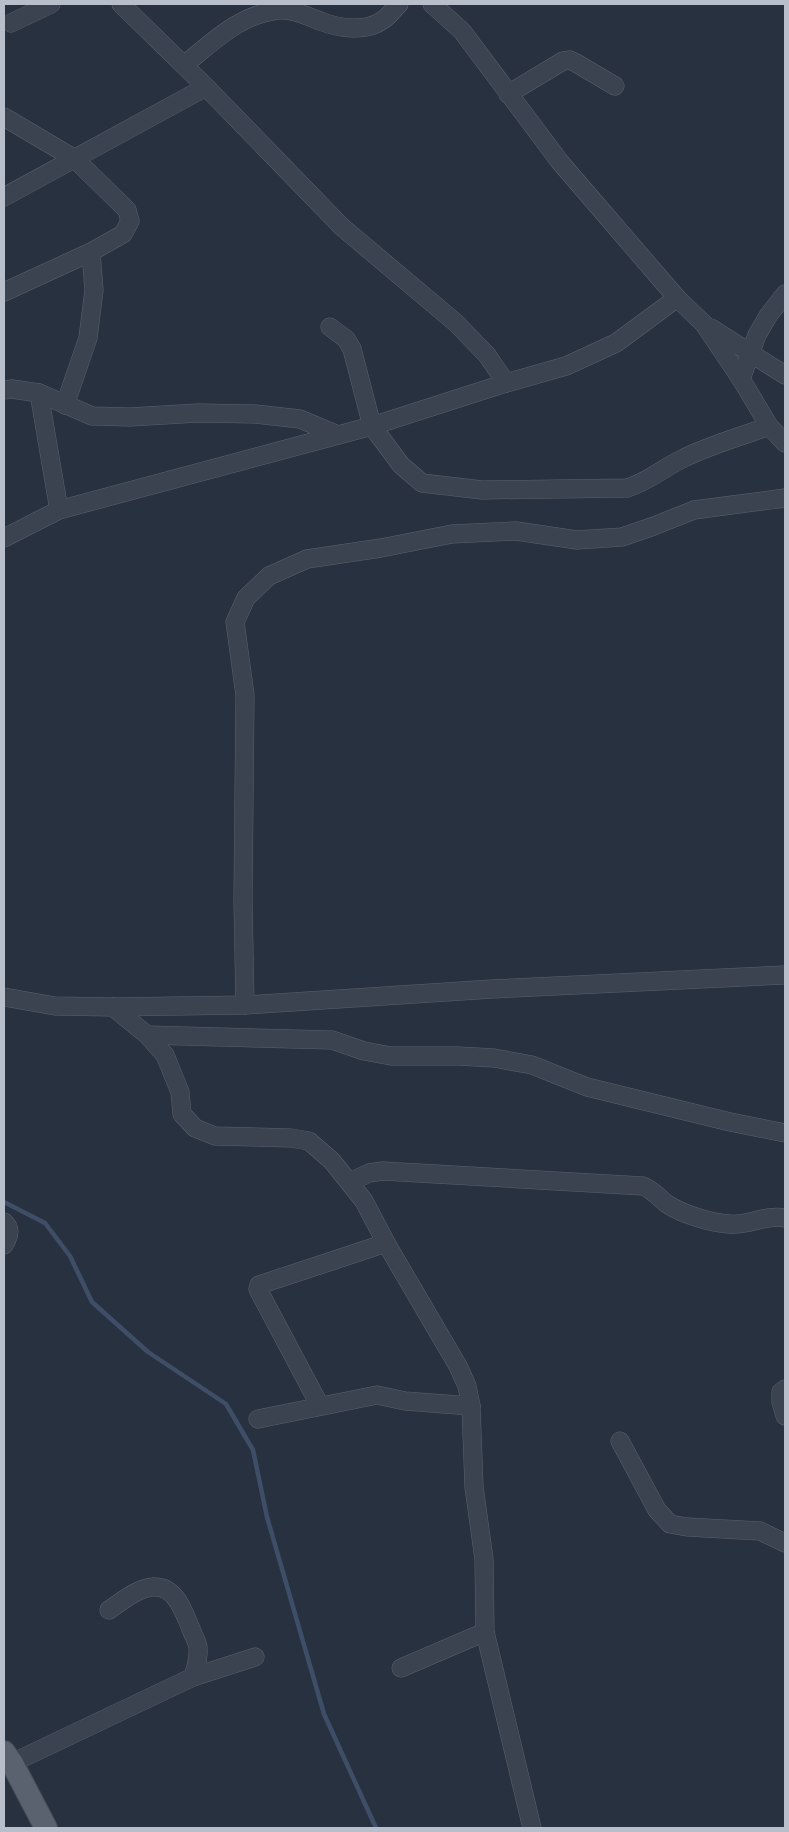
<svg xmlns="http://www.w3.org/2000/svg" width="789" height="1832" viewBox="0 0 789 1832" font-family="'PT Sans',sans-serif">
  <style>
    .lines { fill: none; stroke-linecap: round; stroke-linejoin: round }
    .stream { stroke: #3f4e67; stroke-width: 4.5 }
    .minor-casing { stroke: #5a616d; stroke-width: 19 }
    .major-casing { stroke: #464c59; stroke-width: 24 }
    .minor { stroke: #3c4350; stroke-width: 18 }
    .major { stroke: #5a626f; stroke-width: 22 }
  </style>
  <rect width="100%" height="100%" fill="#283140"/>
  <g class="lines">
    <path class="stream" d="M4,1202L45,1223L70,1256L92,1302L148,1352L226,1404L253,1450L267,1517L324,1714L376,1828"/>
    <g class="minor-casing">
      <g id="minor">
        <path d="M121,4L206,87L342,227L456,323L487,355L506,383"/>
        <path d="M432,4L462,31L560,162L677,298L704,324L741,379L769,426L785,443"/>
        <path d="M11,23L51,4"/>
        <path d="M184,65C213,42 240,14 279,10C294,9 306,16 320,21C338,28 365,33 383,20C389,16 394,9 399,4"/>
        <path d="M508,94L563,61L570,60L576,63L615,86"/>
        <path d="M4,117L75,159L127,210L130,221L123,234L91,252L4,292"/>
        <path d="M4,197L206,87"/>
        <path d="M330,327L346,339L352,349L372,426L401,465L422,483L482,490L627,488C648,482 663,468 682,459C710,445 740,437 769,426"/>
        <path d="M711,328L785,375"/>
        <path d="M741,379L757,335L768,316L785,294"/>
        <path d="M4,390L12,389L39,393L92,416L130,417L198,413L255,414L300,419L338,435"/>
        <path d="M39,393L59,510"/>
        <path d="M65,405L88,338L94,290L91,252"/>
        <path d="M4,538L59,510L372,426L506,383L566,366L616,343L677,298"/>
        <path d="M4,997L55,1006L113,1007L245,1005L492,989L785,975"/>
        <path d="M245,1005L243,901L245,695L235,622L246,598L269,576L307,559L381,548L452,534L516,531L577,540L622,537L654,526L694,510L785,498"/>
        <path d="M113,1007L147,1035L165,1055L180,1092L182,1114L195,1128L215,1136L291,1138L309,1141L332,1161L364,1201L386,1243L458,1366L467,1386L471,1406L474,1487L484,1559L485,1632L532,1828"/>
        <path d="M147,1035L332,1040L364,1051L391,1056H458L494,1058L532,1065L587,1087L730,1122L785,1133"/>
        <path d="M350,1182L369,1173L383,1171L643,1186C653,1190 658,1197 667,1204C682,1214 711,1223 729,1224C748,1226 766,1214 785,1218"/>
        <path d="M4,1222C12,1229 9,1237 4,1245"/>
        <path d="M785,1389L781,1392V1402L785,1416"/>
        <path d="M320,1406L261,1295L258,1289L259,1285L386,1243"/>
        <path d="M258,1419L377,1395L405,1401L471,1406"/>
        <path d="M620,1441L657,1510L670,1524L687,1527L760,1531L785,1543"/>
        <path d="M109,1610C121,1602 137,1588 153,1587C176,1585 184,1613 191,1629C193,1635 197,1641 198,1647C199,1657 196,1668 193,1677"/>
        <path d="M401,1668L485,1632"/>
        <path d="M12,1763L193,1677L255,1657"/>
      </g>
    </g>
    <g class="major-casing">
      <path id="major" d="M4,1752L12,1763L46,1828"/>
    </g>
    <use href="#minor" class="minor"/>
    <use href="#major" class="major"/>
  </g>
  <rect width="789" height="1832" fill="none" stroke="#b9bfca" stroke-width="10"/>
</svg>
